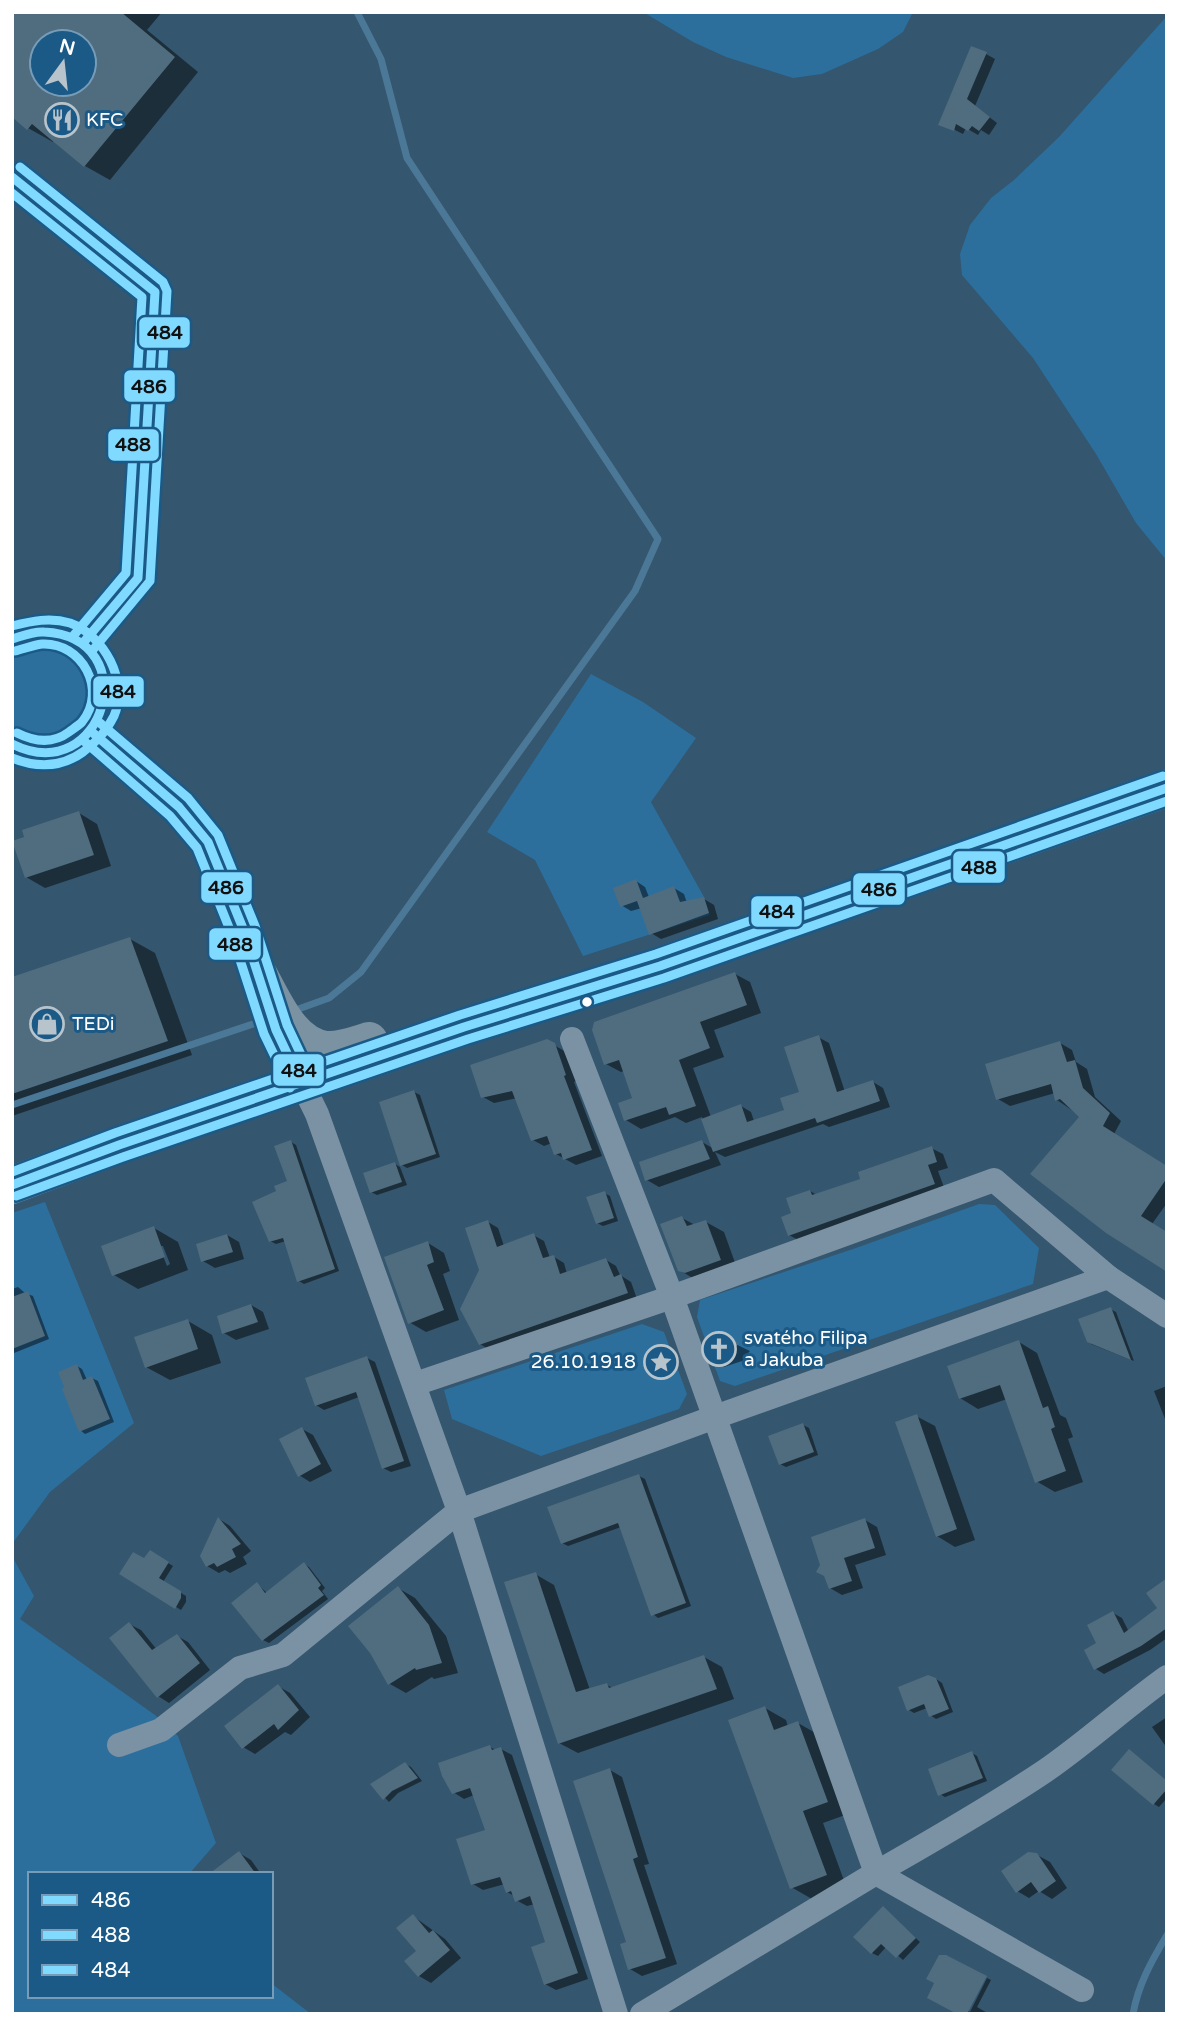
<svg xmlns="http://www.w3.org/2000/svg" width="1179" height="2026" viewBox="0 0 1179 2026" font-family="'Varela Round',sans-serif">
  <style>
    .green { fill: #2c6f9d }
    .shadow { fill: #0007; fill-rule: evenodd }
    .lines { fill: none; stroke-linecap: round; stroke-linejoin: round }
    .stream { stroke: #4b7897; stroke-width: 7 }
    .building { fill: #506c7f; fill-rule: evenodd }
    .minor { stroke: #7b92a4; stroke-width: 24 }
    .primary { stroke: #7a92a1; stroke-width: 38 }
    .bus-1-casing { stroke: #1b5a87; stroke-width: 14 }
    .bus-2-casing { stroke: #1b5a87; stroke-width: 14 }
    .bus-3-casing { stroke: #1b5a87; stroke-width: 14 }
    .bus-1 { stroke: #80d9ff; stroke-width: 9 }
    .bus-2 { stroke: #80d9ff; stroke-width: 9 }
    .bus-3 { stroke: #80d9ff; stroke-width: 9 }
    .bus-dot { fill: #fff; stroke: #1b5a87; stroke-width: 2.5 }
    .labels { text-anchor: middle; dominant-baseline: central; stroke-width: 6; stroke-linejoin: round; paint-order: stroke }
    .poi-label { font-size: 19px; fill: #fff; stroke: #1b5a87; text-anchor: start }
    .line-badge { stroke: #1b5a87; stroke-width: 2.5 }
    .pale-badge-label { font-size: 19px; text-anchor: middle; font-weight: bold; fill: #111 }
  </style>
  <rect width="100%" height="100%" fill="#34566e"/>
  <g class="green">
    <path d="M643,12H913L903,32L878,49L822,74L793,78L726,57L693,42Z"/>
    <path d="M1167,16V561L1136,523L1096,454L1033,358L962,275L960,254L970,225L991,198L1014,180L1059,137Z"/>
    <path d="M41,641C142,654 76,783 12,731V652L25,645Z"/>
    <path d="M591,674L643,702L696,738L651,802L704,897L710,915L583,956L535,860L487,832Z"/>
    <path d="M45,1202L134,1423L50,1492L12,1544V1213Z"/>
    <path d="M979,1204L995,1205L1039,1248L1033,1284L735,1386L720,1381L697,1317L700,1300L853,1249Z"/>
    <path d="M642,1324L664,1332L687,1394L679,1409L541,1456L452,1419L444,1390Z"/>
    <path d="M12,1556L34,1596L20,1619L155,1715L178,1736L216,1843L189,1874H30V1996H271V1983L311,2014H12Z"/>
  </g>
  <g class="shadow">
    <path d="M12,12H162L147,30L198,72L110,180L85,166L54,140L53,142L28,128L12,115ZM42,42H84V84H42Z"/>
    <path d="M986,54L995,59L975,106L997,123L989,135L981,130L978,135L966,128L963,134L947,126Z"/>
    <path d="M79,813L97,824L111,866L45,888L26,877L27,838Z"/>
    <path d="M636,881L645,887L649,897L674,888L684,894L687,903L704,899L714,905L718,919L661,939L651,933L642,908L631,911L621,905Z"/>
    <path d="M130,939L155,953L192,1055L12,1116V979Z"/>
    <path d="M735,974L750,982L761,1013L714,1030L724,1057L693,1068L711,1117L741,1106L751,1112L754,1121L786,1111L802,1093L818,1037L829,1043L845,1092L873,1082L883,1088L890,1107L829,1127L823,1124L725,1157L715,1152L721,1165L659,1187L647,1180L702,1142L714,1149L702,1117L686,1123L675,1117L641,1129L626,1120L634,1099L624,1071L621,1072L606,1064Z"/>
    <path d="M547,1041L566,1052L576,1081L574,1082L602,1156L576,1165L556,1154L552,1143L544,1146L533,1140L517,1098L494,1103L483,1097Z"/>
    <path d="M1060,1043L1072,1050L1076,1062L1087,1069L1095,1097L1121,1121L1114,1134L1167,1168V1203L1152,1224L1167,1270L1082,1117L1057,1100L1055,1093L1010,1106L998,1099Z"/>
    <path d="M414,1092L420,1095L440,1157L407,1168L402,1165Z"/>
    <path d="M291,1142L296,1145L339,1271L304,1284L299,1281L286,1241L276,1244L270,1241L278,1192L290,1182Z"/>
    <path d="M931,1148L943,1154L948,1168L938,1171L945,1190L800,1241L789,1235L793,1215L810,1191L817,1195L863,1180Z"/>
    <path d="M395,1164L400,1167L407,1185L377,1195L371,1192Z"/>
    <path d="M604,1193L610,1196L618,1221L603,1226L597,1223Z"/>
    <path d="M682,1218L695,1225L706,1222L724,1232L738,1271L698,1281L679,1270Z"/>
    <path d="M488,1222L498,1228L504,1246L533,1235L544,1241L550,1258L554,1257L564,1263L567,1274L606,1260L616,1266L620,1275L631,1282L637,1299L490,1350L480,1344L481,1270Z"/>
    <path d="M154,1228L178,1242L188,1270L138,1289L114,1275ZM159,1246H163L170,1264L167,1266Z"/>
    <path d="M227,1235L239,1242L244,1259L215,1268L203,1261Z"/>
    <path d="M428,1243L444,1253L450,1271L443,1274L459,1320L426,1332L409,1322Z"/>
    <path d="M18,1287L25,1293L33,1296L49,1339L14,1353L12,1289Z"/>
    <path d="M251,1305L263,1312L269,1329L236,1340L224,1333Z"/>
    <path d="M1110,1309L1116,1312L1134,1361L1091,1344L1081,1320Z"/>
    <path d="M188,1321L212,1335L221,1363L170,1380L146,1367Z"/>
    <path d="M725,1339L750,1351L744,1357L745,1360L724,1367L712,1360Z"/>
    <path d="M1019,1342L1037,1353L1060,1415L1066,1418L1073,1437L1068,1439L1083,1482L1055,1492L1036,1481L1007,1399L978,1409L960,1398Z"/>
    <path d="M367,1358L375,1362L411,1466L391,1472L383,1468L359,1397L324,1410L316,1405Z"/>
    <path d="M77,1366L82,1369L87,1380L92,1378L98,1381L114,1422L85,1434L80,1430Z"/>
    <path d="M1167,1386V1424L1154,1391Z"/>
    <path d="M916,1416L935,1426L975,1540L955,1547L937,1536Z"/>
    <path d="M803,1425L809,1428L818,1455L786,1467L780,1464Z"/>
    <path d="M302,1429L313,1435L332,1471L310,1482L299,1475Z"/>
    <path d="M639,1476L645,1479L691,1606L658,1618L653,1614L621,1527L568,1546L562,1543Z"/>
    <path d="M219,1519L230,1526L251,1551L243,1557L247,1564L230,1573L225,1570L219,1573L207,1566Z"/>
    <path d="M865,1520L877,1527L886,1555L855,1565L863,1588L842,1595L830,1588L826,1576Z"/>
    <path d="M150,1552L173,1566L163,1582L186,1596V1602L181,1610L121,1573L145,1561Z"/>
    <path d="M304,1564L309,1567L325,1588L322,1591L328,1599L269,1643L263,1640L233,1603L257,1584L267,1593Z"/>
    <path d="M535,1574L554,1585L590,1690L607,1685L613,1688L704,1657L722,1667L734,1699L578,1753L559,1743Z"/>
    <path d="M1167,1581V1638L1150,1650L1104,1674L1096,1669L1099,1644L1113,1613L1122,1618L1129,1632L1160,1609Z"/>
    <path d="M398,1588L415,1598L446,1636L458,1673L434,1679L432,1677L406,1693L390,1684Z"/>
    <path d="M129,1624L141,1630L158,1651L177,1636L188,1642L210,1670L169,1703L158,1696Z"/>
    <path d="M936,1679L942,1683L953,1712L936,1719L930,1715L927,1708L914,1713L909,1710Z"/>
    <path d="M278,1686L290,1693L310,1717L291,1735L285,1732L255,1754L243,1747Z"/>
    <path d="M765,1708L786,1720L788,1727L798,1723L819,1735L848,1814L823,1823L846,1886L812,1899L791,1887Z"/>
    <path d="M1167,1717V1748L1152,1727Z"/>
    <path d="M490,1747L496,1750L501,1749L512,1755L588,1979L556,1990L545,1984L548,1943L535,1904L527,1906L516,1900L514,1896L507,1892L505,1884L483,1890L473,1884L487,1832L474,1795L464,1799L453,1792Z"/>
    <path d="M972,1753L977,1756L987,1781L945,1797L940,1794Z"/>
    <path d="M405,1764L411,1767L422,1781L398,1793L389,1802L373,1785Z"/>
    <path d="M610,1770L622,1777L649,1864L644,1865L677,1964L642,1976L630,1969Z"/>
    <path d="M1167,1782V1798L1159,1807L1154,1804Z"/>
    <path d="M239,1853L251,1860L261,1874H213Z"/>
    <path d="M1037,1855L1050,1862L1067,1888L1052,1899L1039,1891L1029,1898L1017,1891Z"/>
    <path d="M884,1908L920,1942L903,1960L887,1946L878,1956L872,1953Z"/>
    <path d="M413,1916L445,1939L461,1958L431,1983L419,1976Z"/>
    <path d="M940,1956L967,2010L970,2012L987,1978L991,1980L977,2007L989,2014H960L936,1983Z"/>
  </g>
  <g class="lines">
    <g class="stream">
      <path d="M293,1011L329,998L361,972L635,591L658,539L407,158L381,59L357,12"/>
      <path d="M12,1105L271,1018"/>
      <path d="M1133,2014C1138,1985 1152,1960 1167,1935"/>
    </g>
  </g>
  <g class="building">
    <path d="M12,12H121L175,57L84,167L32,124L27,130L12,117ZM42,42H84V84H42Z"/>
    <path d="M971,46L987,52L967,99L990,117L979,131L972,126L968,131L956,124L954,131L938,125Z"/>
    <path d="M79,811L94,855L25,878L12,841L24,837L22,830Z"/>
    <path d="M636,879L643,898L674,886L680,902L704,897L709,913L649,935L637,901L620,907L613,888Z"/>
    <path d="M130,937L168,1041L12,1094V977Z"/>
    <path d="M735,972L747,1005L700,1022L710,1048L679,1060L696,1106L669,1115L666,1107L624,1121L618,1103L632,1098L619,1060L604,1065L592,1030L594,1022Z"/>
    <path d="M819,1035L837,1092L873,1080L880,1101L817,1123L815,1118L713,1152L701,1119L741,1104L747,1122L784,1110L780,1098L799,1092L784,1047Z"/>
    <path d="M547,1039L555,1043L566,1075L564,1076L592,1150L563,1160L561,1153L554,1155L547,1136L531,1141L512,1091L481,1098L470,1065Z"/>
    <path d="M1060,1041L1067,1062L1075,1060L1083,1088L1110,1113L1103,1126L1167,1166V1178L1141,1216L1167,1232V1272L1106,1233L1030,1174L1079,1117L1060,1099L1055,1101L1051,1084L996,1100L985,1064Z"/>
    <path d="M414,1090L436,1154L400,1166L379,1102Z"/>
    <path d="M291,1140L335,1269L297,1282L283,1238L269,1242L252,1202L276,1191L274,1186L287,1181L274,1146Z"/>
    <path d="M702,1140L710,1159L645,1181L639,1162Z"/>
    <path d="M932,1146L937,1162L928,1165L935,1184L788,1236L781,1217L791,1213L786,1198L810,1190L812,1195L860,1179L858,1172Z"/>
    <path d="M395,1162L402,1182L370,1193L363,1173Z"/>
    <path d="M605,1191L614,1218L596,1224L586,1197Z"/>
    <path d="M682,1216L687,1226L706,1220L721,1260L685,1273L678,1271L660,1224Z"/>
    <path d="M488,1220L497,1247L534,1233L543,1258L554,1255L560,1274L606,1258L614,1277L621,1274L628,1293L479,1345L460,1309L479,1270L465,1228Z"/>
    <path d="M154,1226L165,1257L112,1276L101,1246Z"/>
    <path d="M227,1234L233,1252L201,1262L196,1244Z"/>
    <path d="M428,1241L434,1262L427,1265L444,1310L408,1324L384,1257Z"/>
    <path d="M28,1291L45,1336L12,1349V1297Z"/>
    <path d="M251,1304L258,1322L222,1334L217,1316Z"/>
    <path d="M1111,1307L1131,1360L1087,1342L1078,1319Z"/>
    <path d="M188,1319L198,1349L145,1368L134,1337Z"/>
    <path d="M725,1337L739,1343L733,1350L734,1353L711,1362L705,1344Z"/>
    <path d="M1019,1340L1043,1408L1048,1406L1055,1427L1051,1429L1066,1471L1035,1483L1000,1385L959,1399L947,1366Z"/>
    <path d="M367,1356L404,1461L382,1469L356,1392L315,1406L305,1378Z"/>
    <path d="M77,1364L83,1380L92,1376L110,1419L79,1432L62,1389L64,1387L58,1372Z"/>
    <path d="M917,1414L957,1529L936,1537L895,1422Z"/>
    <path d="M803,1423L814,1452L779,1465L768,1436Z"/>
    <path d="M302,1427L321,1464L298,1477L279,1439Z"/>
    <path d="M639,1474L686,1603L651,1616L618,1523L561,1544L547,1507Z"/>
    <path d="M218,1517L241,1544L232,1549L236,1557L217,1567L214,1563L206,1567L200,1556Z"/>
    <path d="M865,1518L875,1548L844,1558L852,1581L829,1589L824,1576L816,1572L820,1565L811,1537Z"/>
    <path d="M150,1550L169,1562L159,1578L181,1591V1598L175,1609L119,1574L133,1552L144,1558Z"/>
    <path d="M304,1562L321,1585L318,1588L324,1595L262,1641L231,1603L257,1582L265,1593Z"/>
    <path d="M536,1572L576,1692L607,1683L609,1688L704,1655L717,1689L558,1744L504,1582Z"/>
    <path d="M1167,1578V1628L1141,1646L1094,1670L1084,1650L1096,1643L1087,1625L1113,1611L1124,1633L1157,1608L1146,1593Z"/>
    <path d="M398,1586L429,1625L442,1663L416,1670L415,1668L388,1685L370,1653L348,1626Z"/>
    <path d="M129,1622L152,1650L177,1634L200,1663L157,1698L109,1638Z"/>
    <path d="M928,1675L936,1678L949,1709L929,1717L924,1704L907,1711L898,1687Z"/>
    <path d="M278,1684L299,1710L278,1730L274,1724L242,1749L224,1726Z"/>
    <path d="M765,1706L774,1730L798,1721L828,1802L803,1811L827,1875L790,1889L728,1720Z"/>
    <path d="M490,1745L492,1750L501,1747L578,1973L544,1985L531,1947L545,1942L530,1896L515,1902L511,1891L506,1893L500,1877L471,1885L456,1839L485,1830L470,1788L452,1794L442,1776L438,1763Z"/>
    <path d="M1129,1749L1167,1781V1789L1153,1805L1111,1770Z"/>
    <path d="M972,1751L983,1778L938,1796L928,1769Z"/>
    <path d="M405,1762L418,1778L392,1791L383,1800L370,1784Z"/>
    <path d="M610,1768L638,1857L633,1859L666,1958L628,1970L620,1944L626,1942L573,1781Z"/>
    <path d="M239,1851L256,1874H209Z"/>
    <path d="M1028,1852L1037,1853L1056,1881L1039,1893L1031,1882L1016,1893L1001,1871Z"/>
    <path d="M883,1906L916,1938L896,1958L881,1944L871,1954L853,1937Z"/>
    <path d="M413,1914L429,1933L433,1930L450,1950L418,1977L404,1961L416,1951L396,1928Z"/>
    <path d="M939,1955H946L987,1976L967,2014H957L927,1998L934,1983L926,1979Z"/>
  </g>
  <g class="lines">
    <g class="minor">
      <path d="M276,1030L317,1114L459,1511L616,2014"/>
      <path d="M572,1039L672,1297L876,1873L642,2014"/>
      <path d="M1108,1277L1167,1316"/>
      <path d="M119,1745L161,1730L240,1668L283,1655L459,1511L715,1417L1108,1277L994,1180L672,1297L415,1384"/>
      <path d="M1082,1990L876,1873C933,1840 990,1808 1045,1771C1087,1742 1125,1707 1167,1677"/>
    </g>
    <g class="primary">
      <path d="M258,974C274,1002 290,1045 326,1050C341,1051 356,1045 369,1041"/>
      <path d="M12,1185L119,1145L464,1027L660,966L1167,788"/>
    </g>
    <g class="bus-1-casing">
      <g id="bus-1">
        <path d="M12,177L155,292L138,578L83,643"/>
        <path d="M12,639C22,636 34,631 44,632C147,637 105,790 12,744"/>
        <path d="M92,732L179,807L208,842L244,931L276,1030L301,1083"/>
        <path d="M12,1185L119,1145L464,1027L660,966L1167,788"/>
      </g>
    </g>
    <g class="bus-2-casing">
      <g id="bus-2">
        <path d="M12,193L142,297L126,573L74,635"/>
        <path d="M15,651C23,649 33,645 42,644C82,642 108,690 82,722C79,725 73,729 69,732C53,744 35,742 17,733"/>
        <path d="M84,741L170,816L197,848L232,935L264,1034L290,1088"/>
        <path d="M16,1196L123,1157L468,1039L664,978L1167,801"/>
      </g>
    </g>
    <g class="bus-3-casing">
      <g id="bus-3">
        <path d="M20,167L163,282L167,291L150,581L92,651"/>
        <path d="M12,626C32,621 50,617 70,623C104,635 129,681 114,716C106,732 97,741 83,752C61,768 37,768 12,758"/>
        <path d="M100,723L188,798L218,835L255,926L287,1025L312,1078"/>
        <path d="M12,1172L115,1133L460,1015L656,954L1163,776"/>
      </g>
    </g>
    <use href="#bus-1" class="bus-1"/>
    <use href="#bus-2" class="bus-2"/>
    <use href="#bus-3" class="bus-3"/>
  </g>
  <defs>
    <g id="restaurant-ring" transform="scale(1.75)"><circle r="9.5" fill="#1b5a87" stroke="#b8c4cc" stroke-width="1.5"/><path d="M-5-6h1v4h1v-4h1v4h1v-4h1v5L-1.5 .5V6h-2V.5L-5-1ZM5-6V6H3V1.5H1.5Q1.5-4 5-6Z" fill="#b8c4cc"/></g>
    <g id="shop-ring" transform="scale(1.75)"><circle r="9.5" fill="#1b5a87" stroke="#b8c4cc" stroke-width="1.5"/><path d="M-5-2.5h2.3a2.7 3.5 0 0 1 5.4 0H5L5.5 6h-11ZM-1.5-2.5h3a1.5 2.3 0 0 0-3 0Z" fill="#b8c4cc"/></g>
    <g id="church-ring" transform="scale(1.75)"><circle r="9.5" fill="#1b5a87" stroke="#b8c4cc" stroke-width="1.5"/><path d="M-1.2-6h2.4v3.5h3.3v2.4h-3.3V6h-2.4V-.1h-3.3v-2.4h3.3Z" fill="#b8c4cc"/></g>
    <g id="sight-ring" transform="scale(1.75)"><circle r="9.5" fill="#1b5a87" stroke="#b8c4cc" stroke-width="1.5"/><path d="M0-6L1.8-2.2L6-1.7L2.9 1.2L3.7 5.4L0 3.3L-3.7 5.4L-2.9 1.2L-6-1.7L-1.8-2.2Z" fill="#b8c4cc"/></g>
  </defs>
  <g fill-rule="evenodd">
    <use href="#restaurant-ring" x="62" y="120"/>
    <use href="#shop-ring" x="47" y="1024"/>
    <use href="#church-ring" x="719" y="1349"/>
    <use href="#sight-ring" x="661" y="1362"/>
  </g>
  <circle class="bus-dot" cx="587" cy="1002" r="6"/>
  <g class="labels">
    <g class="poi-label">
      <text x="86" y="120">KFC</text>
      <text x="72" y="1024">TEDi</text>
      <text x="744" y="1338">svatého Filipa<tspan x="744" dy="22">a Jakuba</tspan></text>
      <text x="636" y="1362" text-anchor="end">26.10.1918</text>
    </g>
  </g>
  <g class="line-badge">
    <rect x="138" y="316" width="53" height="33" rx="7" fill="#80d9ff"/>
    <rect x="123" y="369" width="53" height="34" rx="7" fill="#80d9ff"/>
    <rect x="107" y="428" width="53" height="34" rx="7" fill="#80d9ff"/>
    <rect x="92" y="675" width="53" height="33" rx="7" fill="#80d9ff"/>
    <rect x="952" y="850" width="54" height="34" rx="7" fill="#80d9ff"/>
    <rect x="200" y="871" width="53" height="33" rx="7" fill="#80d9ff"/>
    <rect x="852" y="872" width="54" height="34" rx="7" fill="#80d9ff"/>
    <rect x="750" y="895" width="53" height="33" rx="7" fill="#80d9ff"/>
    <rect x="208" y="927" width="54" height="34" rx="7" fill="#80d9ff"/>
    <rect x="272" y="1053" width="53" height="34" rx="7" fill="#80d9ff"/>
  </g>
  <g class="pale-badge-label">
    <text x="165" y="339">484</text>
    <text x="149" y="393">486</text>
    <text x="133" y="451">488</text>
    <text x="118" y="698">484</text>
    <text x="979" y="874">488</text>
    <text x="226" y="894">486</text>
    <text x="879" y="896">486</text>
    <text x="777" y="918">484</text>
    <text x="235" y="951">488</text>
    <text x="299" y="1077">484</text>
  </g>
  <rect width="1179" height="2026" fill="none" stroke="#ffffff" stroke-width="28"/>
  <rect x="28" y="1872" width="245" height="126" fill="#1b5a87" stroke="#769cb7" stroke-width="2"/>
  <rect x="42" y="1895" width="35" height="10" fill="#80d9ff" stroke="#769cb7" stroke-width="2"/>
  <text x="91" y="1907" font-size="21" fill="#ffffff">486</text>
  <rect x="42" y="1930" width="35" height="10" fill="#80d9ff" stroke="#769cb7" stroke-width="2"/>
  <text x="91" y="1942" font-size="21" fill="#ffffff">488</text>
  <rect x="42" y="1965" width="35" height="10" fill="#80d9ff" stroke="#769cb7" stroke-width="2"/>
  <text x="91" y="1977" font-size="21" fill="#ffffff">484</text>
  <g transform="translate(63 63) rotate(15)"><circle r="33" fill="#1b5a87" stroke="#769cb7" stroke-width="2"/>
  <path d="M0-5L12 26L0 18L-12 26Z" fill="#b8c4cc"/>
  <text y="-10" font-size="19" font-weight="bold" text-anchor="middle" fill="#ffffff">N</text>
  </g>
</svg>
